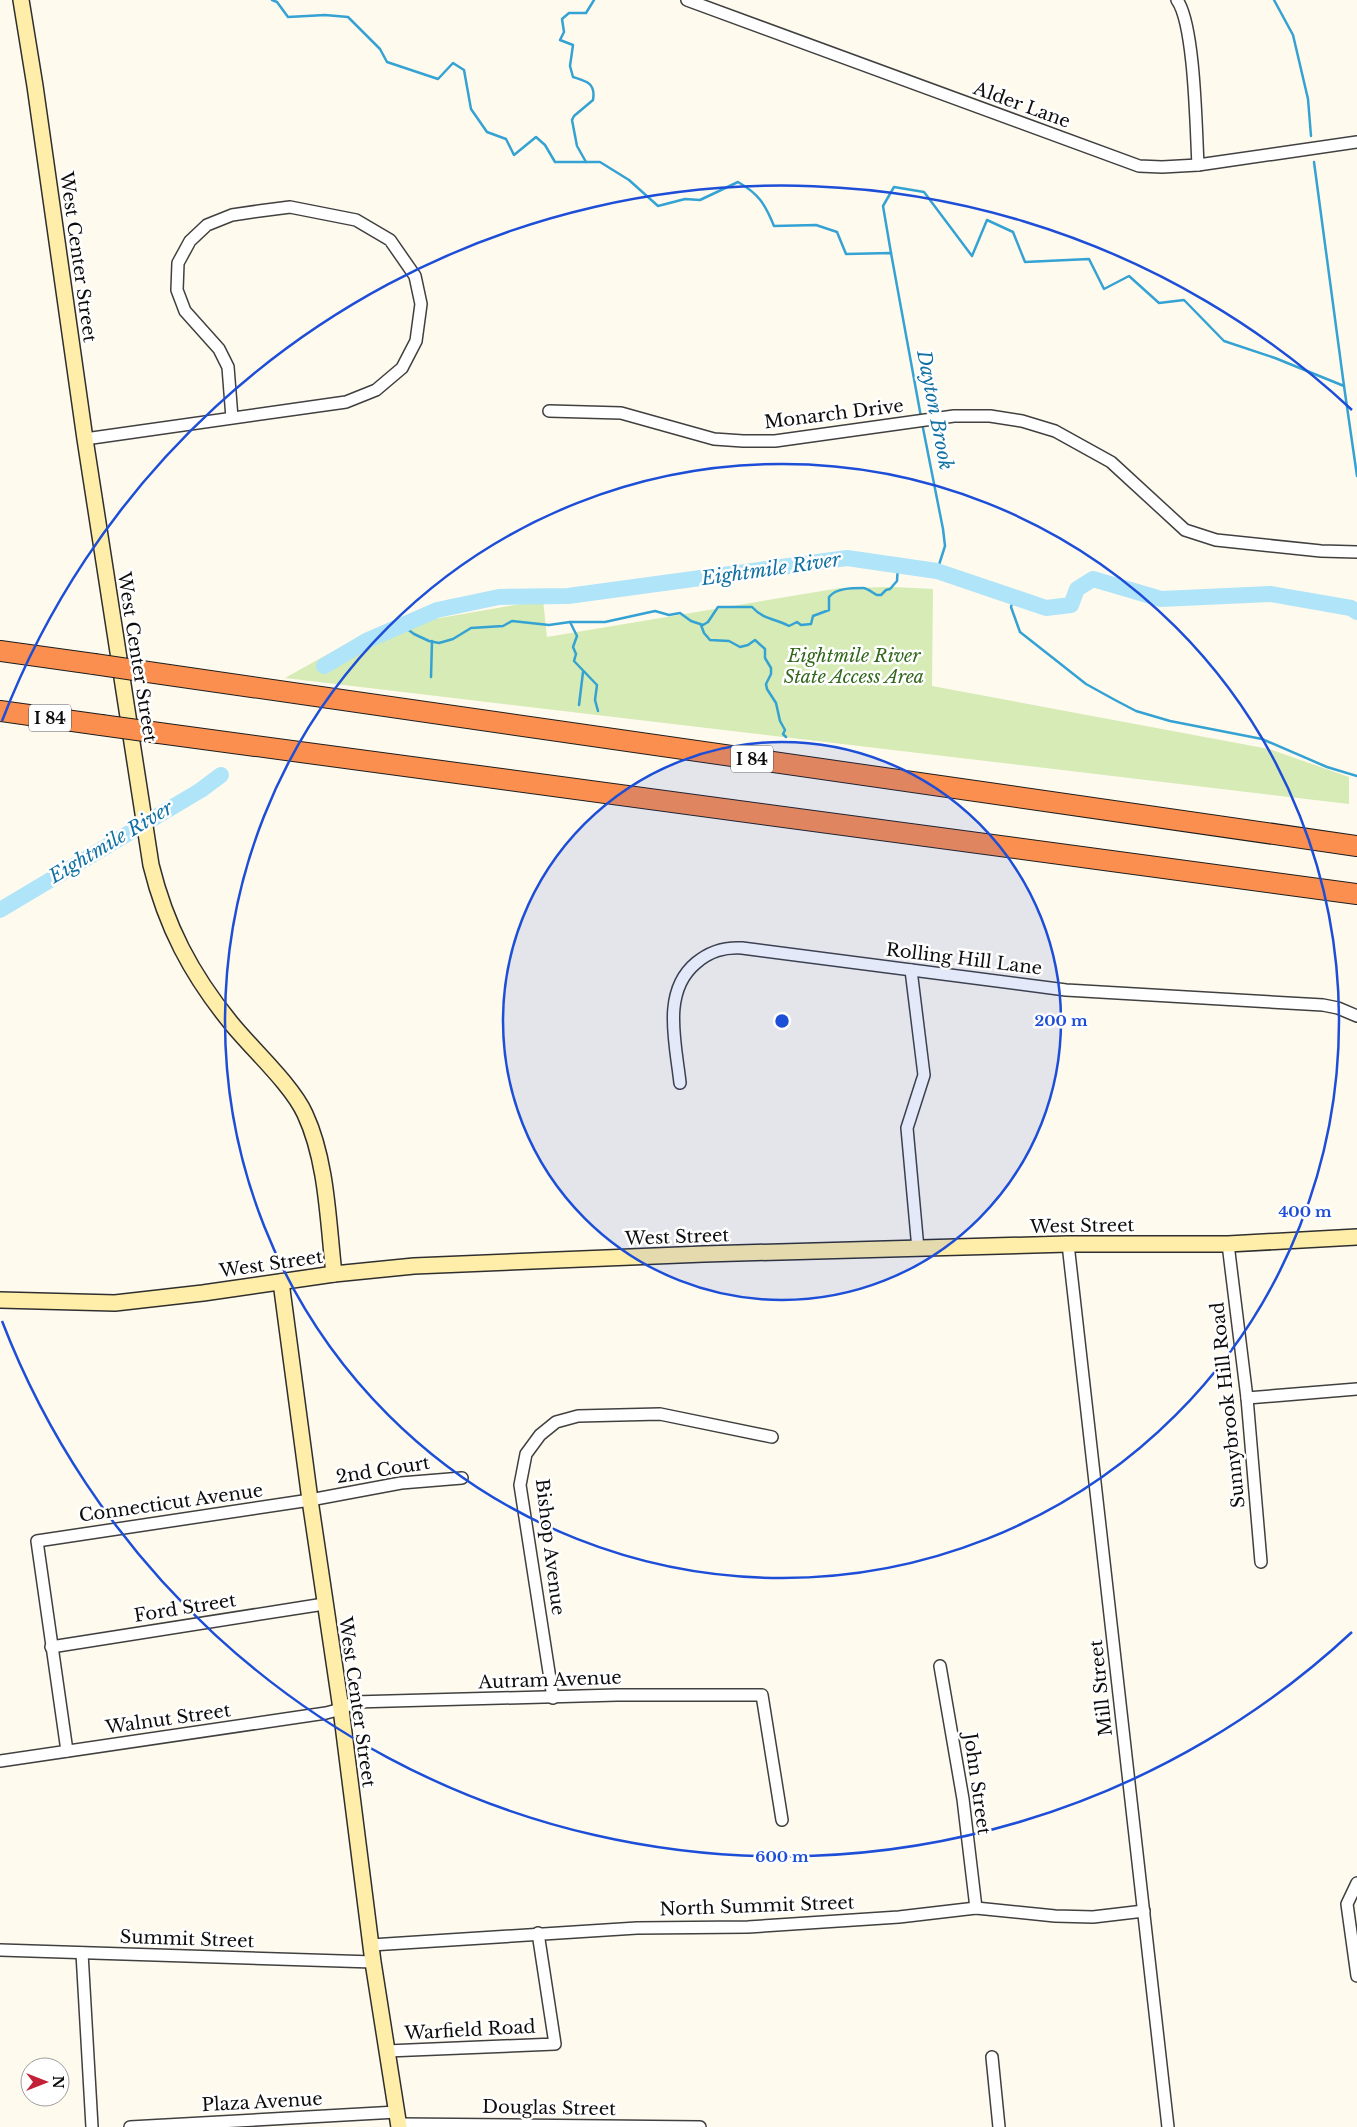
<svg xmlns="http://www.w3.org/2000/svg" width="1357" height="2127" viewBox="0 0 1357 2127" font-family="'Libre Baskerville',serif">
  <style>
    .green { fill: #d6ebb5 }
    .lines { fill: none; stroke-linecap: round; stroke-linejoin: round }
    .stream { stroke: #34a2d3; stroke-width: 2.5 }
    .river { stroke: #b0e4f9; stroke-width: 16 }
    .street-casing { stroke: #404040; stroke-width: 14 }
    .secondary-casing { stroke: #2f2f2f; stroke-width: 18 }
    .highway-casing { stroke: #1e1e1e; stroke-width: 22 }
    .street { stroke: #fff; stroke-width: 11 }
    .secondary { stroke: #ffeea9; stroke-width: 15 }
    .highway { stroke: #fa8f50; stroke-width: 20 }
    .highway-bridge-casing { stroke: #1e1e1e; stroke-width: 22; stroke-linecap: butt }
    .highway-bridge { stroke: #fa8f50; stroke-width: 20 }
    .ring { fill: none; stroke: #1d4ed8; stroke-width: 2.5 }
    .labels { text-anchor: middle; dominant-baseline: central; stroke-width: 5; stroke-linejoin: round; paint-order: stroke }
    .shield { fill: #fff; stroke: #565656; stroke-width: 1 }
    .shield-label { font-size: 16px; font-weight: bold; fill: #0d0d0d }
    .street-label { font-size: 18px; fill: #0d0d0d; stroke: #fff }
    .park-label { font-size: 18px; font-style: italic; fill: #32681b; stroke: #fff }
    .water-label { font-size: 19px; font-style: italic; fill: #1171a4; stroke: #fff }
    .centre { fill: #1d4ed8; stroke: #fff; stroke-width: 2.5 }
    .ring-label { font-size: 15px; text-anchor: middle; font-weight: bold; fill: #1d4ed8; stroke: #fff; stroke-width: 5; stroke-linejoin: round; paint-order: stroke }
  </style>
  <rect width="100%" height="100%" fill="#fffaee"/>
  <path class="green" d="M894,587L933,589L932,686L1269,749L1349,777V804L285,678L355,639L406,624L543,600L547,637L840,588Z"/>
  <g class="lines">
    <g class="stream">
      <path d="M272,0L277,2L288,17L325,15L348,17L380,49L387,62L438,79L453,63L464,70L471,109L487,132L506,139L514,155L536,137L545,145L555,162H600L629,180L658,206L685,199L700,200L738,182C759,194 765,204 774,226L816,225L837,232L846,254L891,253L921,417"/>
      <path d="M1274,0L1293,35L1308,99L1311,136"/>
      <path d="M586,162L577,146L572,120L574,116L593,100C596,83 586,81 573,77L570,66L573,45L560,40L564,32L562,19L569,13H586L594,0"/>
      <path d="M1314,162L1344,386"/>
      <path d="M891,253L883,206L894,187L924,192L972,256L987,220L1013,232L1025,262L1089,259L1104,289L1129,276L1159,303L1184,300L1224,341L1275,358L1344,386L1357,476"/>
      <path d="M922,423L943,529L945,546L937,571"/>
      <path d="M1014,597L1011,607L1020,632L1086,684L1115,700L1136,711L1170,721L1262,739L1327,767L1357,776"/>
      <path d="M570,622L577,636L573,647L576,654L574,661L597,685L595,700L598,711"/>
      <path d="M402,625L414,634L429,641L439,643L453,639L471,628L503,626L512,621L549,625L570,622H605L655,611L669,615L680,613L691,621L703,625L708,622L718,607H752C764,620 774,618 789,626L797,622L801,625L811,624L813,616L829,610V597C836,588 852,588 863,588C867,588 873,593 877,595H881L886,590L890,589L897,581L898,565"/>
      <path d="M701,625L704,633L710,640L729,641L740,647L748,645L755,640L765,649V658L771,668V674L766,684L767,689L776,703L780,721L785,730L783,734L786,737"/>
      <path d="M431,677L432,641"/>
      <path d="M579,705L583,672"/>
    </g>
    <g class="river">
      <path d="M324,666L368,640L437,610L499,597L568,596L847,558L937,571L1046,608L1071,605L1077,589L1093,579L1161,599L1270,594L1351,608L1357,612"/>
      <path d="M0,910L201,790L221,775"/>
    </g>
    <g class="street-casing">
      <g id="street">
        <path d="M687,0L1139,166L1162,167L1198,165L1357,142"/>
        <path d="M1177,0C1195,25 1196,131 1198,165"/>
        <path d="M549,411L621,413L714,439L743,441H775L954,416H990L1022,421L1055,431L1111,462L1185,530L1216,540L1321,551L1357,552"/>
        <path d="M85,439L346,402L376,390L402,368L416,341L421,304L415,276L390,240L356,220L290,207L259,211L232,215L207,225L190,241L178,263L177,290L185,311L219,349L228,367L232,418"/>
        <path d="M911,970L924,1075L907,1128L918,1249"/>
        <path d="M680,1083C676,1044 661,992 696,963C710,951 724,947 742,948L1066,990L1323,1005L1338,1008L1357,1016"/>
        <path d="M1068,1244L1168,2127"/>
        <path d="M1228,1244L1247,1398L1261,1562"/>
        <path d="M1247,1398L1357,1389"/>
        <path d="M51,1647L324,1604"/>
        <path d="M940,1666L963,1799L976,1908"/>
        <path d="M553,1698L520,1485L526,1454L540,1435L556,1422L578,1416L660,1414L772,1437"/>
        <path d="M67,1751L37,1541L310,1500L401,1483L462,1478"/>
        <path d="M0,1761L326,1713L341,1709L354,1702L617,1695H762L782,1820"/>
        <path d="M1357,1883L1347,1904L1357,1976"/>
        <path d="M371,1945L637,1928L748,1927L899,1917L976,1908L1055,1916L1093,1917L1144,1911"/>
        <path d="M0,1950L373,1962"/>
        <path d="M82,1953L92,2127"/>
        <path d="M387,2051L555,2044L538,1933"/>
        <path d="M992,2057L999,2127"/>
        <path d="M399,2124L700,2127"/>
        <path d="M130,2127L397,2112"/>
      </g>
    </g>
    <g class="secondary-casing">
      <g id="secondary">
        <path d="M21,0L35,86L85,439L151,865C166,926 191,974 231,1023C252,1049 292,1085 305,1114C327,1161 328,1222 334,1274"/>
        <path d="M281,1282L310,1500L341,1709L373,1962L399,2127"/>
        <path d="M0,1300L115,1303L203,1293L334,1274L414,1266L704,1254L1068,1244H1228L1357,1237"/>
      </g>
    </g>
    <g class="highway-casing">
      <g id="highway">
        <path d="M0,651L94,664"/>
        <path d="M148,672L1357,846"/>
        <path d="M0,711L101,725"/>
        <path d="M159,733L1357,894"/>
      </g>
    </g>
    <use href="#street" class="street"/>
    <use href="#secondary" class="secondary"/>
    <use href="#highway" class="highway"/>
    <g class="highway-bridge-casing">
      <g id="highway-bridge">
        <path d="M94,664L148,672"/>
        <path d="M101,725L159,733"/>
      </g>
    </g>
    <use href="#highway-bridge" class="highway-bridge"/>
  </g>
  <circle cx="782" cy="1021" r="279" fill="#1d4ed8" fill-opacity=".12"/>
  <g class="ring">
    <circle cx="782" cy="1021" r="279"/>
    <circle cx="782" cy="1021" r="557"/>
    <path d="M1352 1632A836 836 0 0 1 2 1321M2 721A836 836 0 0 1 1352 410"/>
  </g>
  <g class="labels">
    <g class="shield">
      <rect x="29" y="704.5" width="42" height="27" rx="4"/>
      <rect x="731" y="745.5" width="42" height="27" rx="4"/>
    </g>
    <g class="shield-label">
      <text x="50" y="718">I 84</text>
      <text x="752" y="759">I 84</text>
    </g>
    <g class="street-label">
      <text transform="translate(1022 105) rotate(20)">Alder Lane</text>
      <text transform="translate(78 257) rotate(82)">West Center Street</text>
      <text transform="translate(834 414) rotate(-7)">Monarch Drive</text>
      <text transform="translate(137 657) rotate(81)">West Center Street</text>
      <text transform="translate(964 959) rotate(7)">Rolling Hill Lane</text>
      <text transform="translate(1082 1226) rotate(-1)">West Street</text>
      <text transform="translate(677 1237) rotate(-2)">West Street</text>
      <text transform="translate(271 1264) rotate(-8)">West Street</text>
      <text transform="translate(1228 1405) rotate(-96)">Sunnybrook Hill Road</text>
      <text transform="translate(383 1470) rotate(-9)">2nd Court</text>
      <text transform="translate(171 1503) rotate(-8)">Connecticut Avenue</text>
      <text transform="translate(550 1547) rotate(83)">Bishop Avenue</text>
      <text transform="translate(185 1608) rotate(-9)">Ford Street</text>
      <text transform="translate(550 1680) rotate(-2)">Autram Avenue</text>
      <text transform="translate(1101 1688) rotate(-96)">Mill Street</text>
      <text transform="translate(357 1702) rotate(82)">West Center Street</text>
      <text transform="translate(168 1719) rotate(-8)">Walnut Street</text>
      <text transform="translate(977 1784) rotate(82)">John Street</text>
      <text transform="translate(757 1906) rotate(-2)">North Summit Street</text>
      <text transform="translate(187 1939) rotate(2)">Summit Street</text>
      <text transform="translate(470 2030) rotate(-3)">Warfield Road</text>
      <text transform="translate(262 2102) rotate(-3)">Plaza Avenue</text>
      <text transform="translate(549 2108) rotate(1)">Douglas Street</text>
    </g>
    <g class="park-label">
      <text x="854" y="656">Eightmile River<tspan x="854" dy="21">State Access Area</tspan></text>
    </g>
    <g class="water-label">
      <text transform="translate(935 410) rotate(79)">Dayton Brook</text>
      <text transform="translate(771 569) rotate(-8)">Eightmile River</text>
      <text transform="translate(111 842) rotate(-31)">Eightmile River</text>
    </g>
  </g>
  <circle cx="782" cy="1021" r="8" class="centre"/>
  <g class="ring-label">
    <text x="1061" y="1026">200 m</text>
    <text x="1305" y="1217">400 m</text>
    <text x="782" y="1862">600 m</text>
  </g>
  <g transform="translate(45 2082) rotate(90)"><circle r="24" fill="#ffffff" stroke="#9e9e9e"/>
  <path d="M0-4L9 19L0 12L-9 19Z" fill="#c31f36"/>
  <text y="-8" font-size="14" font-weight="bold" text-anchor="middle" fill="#0d0d0d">N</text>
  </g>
</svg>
